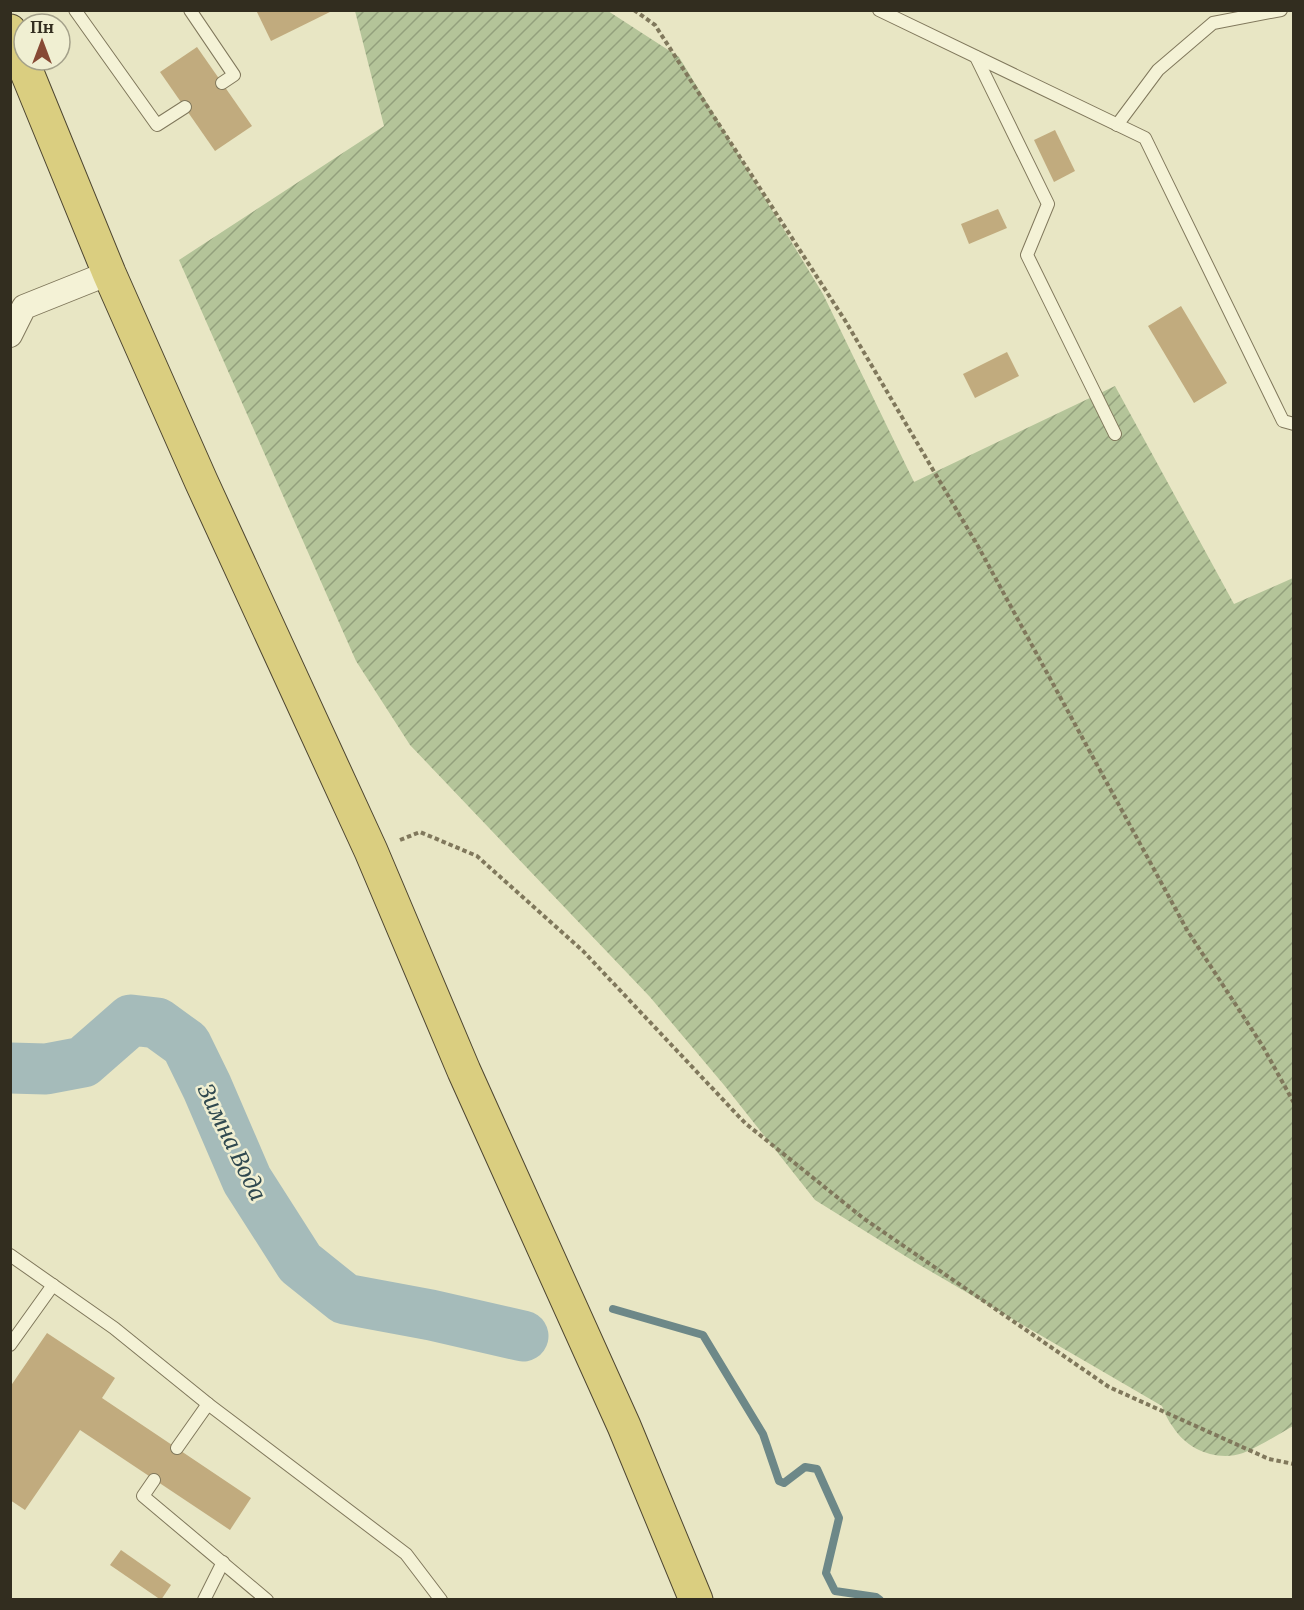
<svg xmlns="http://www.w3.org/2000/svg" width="1304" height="1610" viewBox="0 0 1304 1610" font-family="Merriweather,serif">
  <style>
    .garden { fill: url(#garden-furrows) }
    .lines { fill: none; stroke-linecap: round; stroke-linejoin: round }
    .stream { stroke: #6d8888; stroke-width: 8 }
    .river { stroke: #a5bbba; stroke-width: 51 }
    .building { fill: #c1ab7e }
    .service-casing { stroke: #80785c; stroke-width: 14 }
    .minor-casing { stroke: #80785c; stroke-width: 26 }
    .trunk-casing { stroke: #4e4630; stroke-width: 35 }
    .path { stroke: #80785c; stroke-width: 4; stroke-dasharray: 4.5 3; stroke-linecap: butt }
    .service { stroke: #f4f2d6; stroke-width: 12 }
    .minor { stroke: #f4f2d6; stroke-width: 24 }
    .trunk { stroke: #dace80; stroke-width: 33 }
    .labels { text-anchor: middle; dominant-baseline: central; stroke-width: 5; stroke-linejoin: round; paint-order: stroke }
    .water-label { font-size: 22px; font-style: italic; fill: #304950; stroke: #f0efd2 }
  </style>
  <defs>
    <pattern id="garden-furrows" width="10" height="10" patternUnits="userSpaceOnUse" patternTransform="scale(1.5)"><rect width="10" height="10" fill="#b4c499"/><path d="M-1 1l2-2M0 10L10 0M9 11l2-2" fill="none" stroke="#93a07c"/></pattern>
  </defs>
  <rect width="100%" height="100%" fill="#e8e6c4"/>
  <path class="garden" d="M355,11H608L679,57L823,294L914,482L1115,386L1234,604L1293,578V1426C1277,1435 1261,1446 1243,1453C1218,1462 1187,1450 1173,1427C1168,1421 1165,1413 1162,1406L918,1264L815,1200L724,1085L650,997L410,745L356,661L179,260L384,126Z"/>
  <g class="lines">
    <path class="stream" d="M613,1309L703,1335L763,1434L779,1481L784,1483L805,1467L817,1469L839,1518L826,1573L835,1591L876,1597L880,1600"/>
    <path class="river" d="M10,1068L46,1069L83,1062L131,1020L157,1023L186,1044L207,1087L247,1180L300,1263L345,1299L431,1315L523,1336"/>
  </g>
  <g class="building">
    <path d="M256,10H334L271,41Z"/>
    <path d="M197,47L252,126L215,151L160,72Z"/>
    <path d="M1055,130L1075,171L1054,182L1034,140Z"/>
    <path d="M998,209L1007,228L969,244L961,224Z"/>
    <path d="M1181,306L1227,383L1194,403L1148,326Z"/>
    <path d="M1007,352L1019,376L975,398L963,374Z"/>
    <path d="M47,1333L115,1378L102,1398L251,1498L230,1530L80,1430L25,1510L10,1500V1387Z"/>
    <path d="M121,1550L171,1585L161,1600L110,1565Z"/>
  </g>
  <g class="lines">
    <g class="service-casing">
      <g id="service">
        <path d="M75,10L157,125L185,107"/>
        <path d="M190,10L234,75L222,83"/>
        <path d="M879,10L1145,138L1283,421L1294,424"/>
        <path d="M976,57L1048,204L1027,255L1115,434"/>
        <path d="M1117,125L1158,70L1213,23L1281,10"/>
        <path d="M10,1255L114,1328L208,1404"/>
        <path d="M10,1345L53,1285"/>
        <path d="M177,1448L208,1404L406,1554L441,1600"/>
        <path d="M154,1480L143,1496L267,1600"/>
        <path d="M204,1600L223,1562"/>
      </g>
    </g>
    <g class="minor-casing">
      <path id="minor" d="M10,335L24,307L109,273"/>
    </g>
    <g class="trunk-casing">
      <path id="trunk" d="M10,31L109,273L201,481L371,851L464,1071L624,1426L696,1600"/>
    </g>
    <g class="path">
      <path d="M634,10L655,25L846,322L979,548L1187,930L1262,1045L1294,1103"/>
      <path d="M400,840L420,832L477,856L583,951L745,1123L863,1218L1109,1387L1269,1459L1294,1464"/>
    </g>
    <use href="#service" class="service"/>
    <use href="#minor" class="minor"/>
    <use href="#trunk" class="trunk"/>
  </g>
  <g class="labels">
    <g class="water-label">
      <text transform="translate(232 1142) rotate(64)">Зимна Вода</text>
    </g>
  </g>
  <rect width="1304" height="1610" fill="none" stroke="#322d1f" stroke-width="24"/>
  <g transform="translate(42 42)"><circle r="28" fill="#f0efd2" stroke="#a4a18a" stroke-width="1.5"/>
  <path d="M0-4.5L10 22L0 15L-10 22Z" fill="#874934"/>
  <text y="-9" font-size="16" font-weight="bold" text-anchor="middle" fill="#322d1f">Пн</text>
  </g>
</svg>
